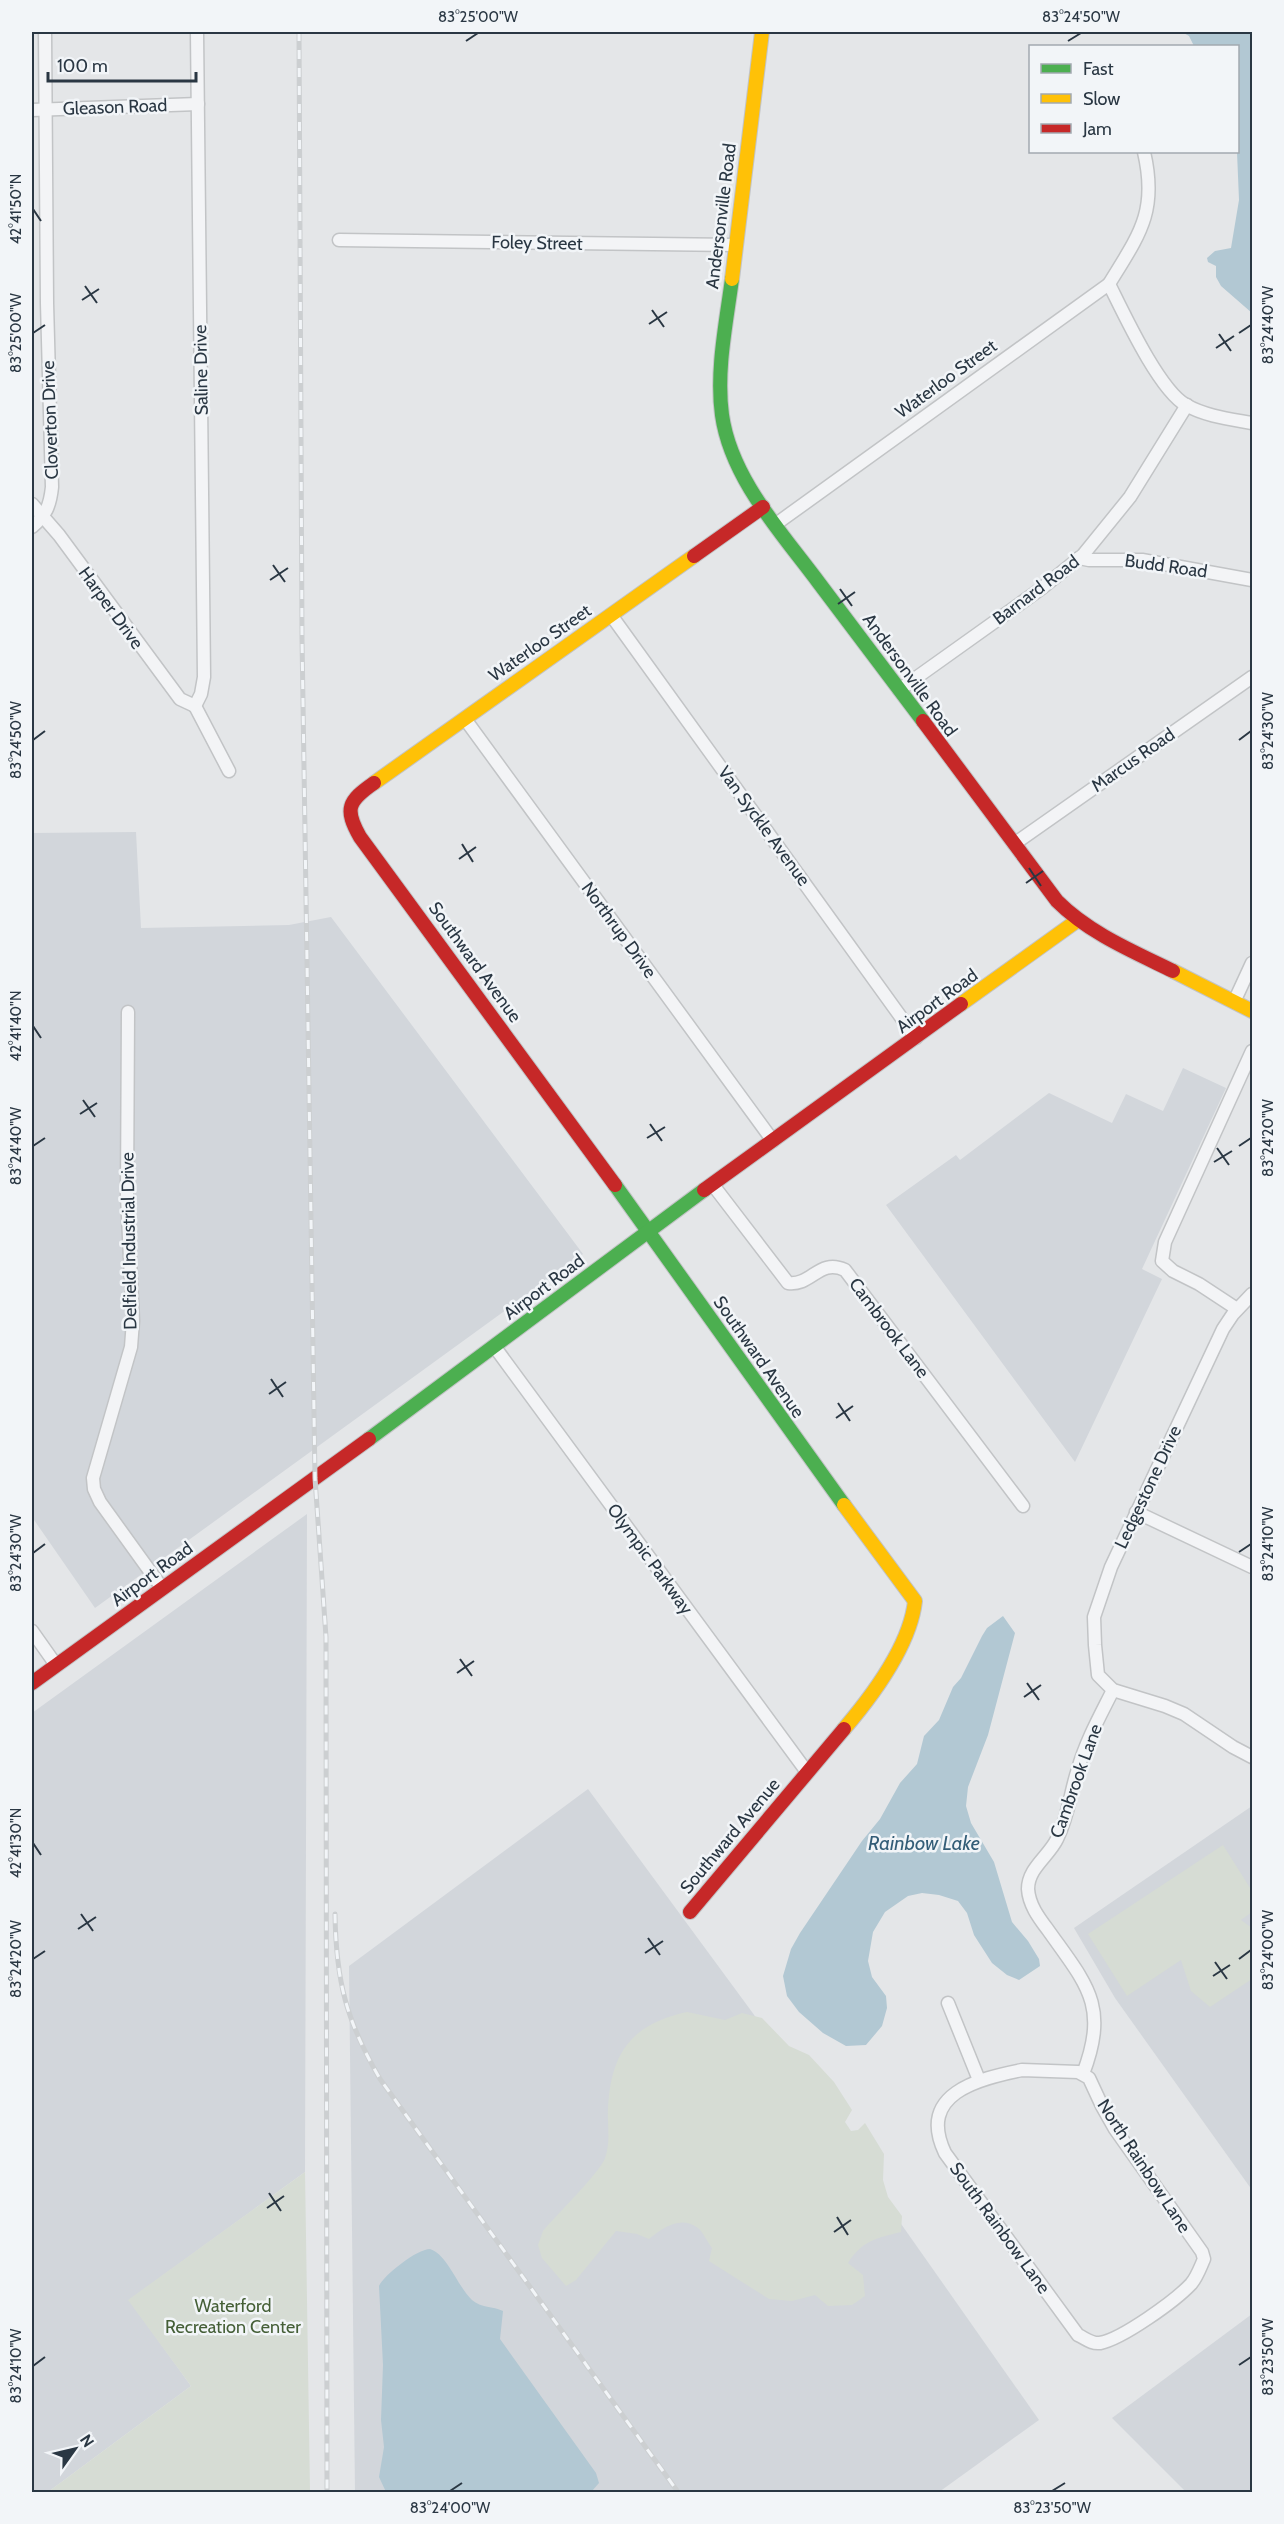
<svg xmlns="http://www.w3.org/2000/svg" width="1284" height="2524" viewBox="0 0 1284 2524" font-family="Cabin,sans-serif">
  <style>
    .built { fill: #d2d6db }
    .green { fill: #d6dcd4 }
    .water { fill: #b2c8d3 }
    .lines { fill: none; stroke-linecap: round; stroke-linejoin: round }
    .street-casing { stroke: #c2c4c6; stroke-width: 15 }
    .fast-casing { stroke: #c2c4c6; stroke-width: 16 }
    .slow-casing { stroke: #c2c4c6; stroke-width: 16 }
    .jam-casing { stroke: #c2c4c6; stroke-width: 16 }
    .street { stroke: #f3f4f6; stroke-width: 12 }
    .fast { stroke: #4caf50; stroke-width: 14 }
    .slow { stroke: #ffc107; stroke-width: 14 }
    .jam { stroke: #c62828; stroke-width: 14 }
    .rail-casing { stroke: #cccfd1; stroke-width: 5 }
    .rail { stroke: #f2f5f8; stroke-width: 3; stroke-dasharray: 9; stroke-linecap: butt }
    .ticks { fill: none; stroke: #2a3743; stroke-width: 2 }
    .labels { text-anchor: middle; dominant-baseline: central; stroke-width: 5; stroke-linejoin: round; paint-order: stroke }
    .street-label { font-size: 18px; fill: #2a3743; stroke: #f2f5f8 }
    .park-label { font-size: 18px; fill: #455f37; stroke: #f2f5f8 }
    .water-label { font-size: 20px; font-style: italic; fill: #335d77; stroke: #f2f5f8 }
    .neatline { fill: none; stroke: #2a3743; stroke-width: 2 }
    .ticks-label { font-size: 15px; text-anchor: middle; fill: #2a3743 }
  </style>
  <rect width="100%" height="100%" fill="#e4e6e8"/>
  <g class="built">
    <path d="M136,832L141,928L289,925L331,917L583,1254L95,1608L32,1517V833Z"/>
    <path d="M1183,1068L1226,1088L1142,1269L1162,1279L1075,1462L886,1205L956,1155L960,1160L1049,1093L1112,1123L1126,1094L1163,1111Z"/>
    <path d="M307,1514L305,2172L129,2300L191,2386L48,2492H32V1713Z"/>
    <path d="M588,1789L752,2012L1039,2420L939,2492H355L349,1966Z"/>
    <path d="M1252,1806V2190L1115,1998L1074,1928Z"/>
    <path d="M1252,2314V2492H1186L1112,2418Z"/>
  </g>
  <g class="green">
    <path d="M1223,1845L1252,1891V1912L1241,1920L1252,1928V1979L1210,2007L1191,1991L1181,1960L1127,1996L1088,1934Z"/>
    <path d="M687,2012L725,2020L742,2013L762,2018L789,2046L809,2055L834,2082L852,2110L845,2122L851,2131L858,2130L865,2123L884,2154L883,2180L888,2197L902,2216L901,2232C876,2238 862,2241 848,2263L863,2275L865,2296L852,2305L828,2306L815,2295L792,2301L769,2299L709,2261L712,2248C708,2243 703,2232 698,2228C680,2215 663,2228 649,2239L637,2234L616,2231L576,2280L566,2286L542,2258L538,2245L543,2231C554,2218 602,2170 605,2158C611,2142 607,2124 608,2108C611,2052 632,2024 687,2012Z"/>
    <path d="M305,2172L310,2492H48L191,2386L128,2300Z"/>
  </g>
  <g class="water">
    <path d="M1182,32H1252V313L1221,286L1216,277V266L1208,262L1207,258L1215,251L1231,248L1239,200L1237,152L1238,46H1194L1189,36Z"/>
    <path d="M1003,1616L1015,1633L988,1735L968,1787L966,1806L971,1823L994,1862L1012,1922L1028,1941L1039,1959L1040,1966L1019,1980L1007,1975L992,1963L974,1935L967,1913L958,1901L939,1895L922,1893L908,1896L885,1912L873,1932L868,1961L872,1977L886,1996L887,2008L882,2026L866,2045L846,2046L823,2033L799,2012L787,1996L783,1976L791,1949L800,1933L862,1841L880,1819L900,1783L917,1764L924,1736L939,1720L953,1687L961,1678L982,1636L987,1628Z"/>
    <path d="M430,2249C447,2254 458,2287 472,2300C481,2308 493,2306 503,2311L500,2339L596,2473L599,2483L592,2491L386,2492L379,2477L384,2447L381,2420L383,2365L379,2286C384,2275 417,2249 430,2249Z"/>
  </g>
  <g class="lines">
    <g class="street-casing">
      <g id="street">
        <path d="M32,110L198,104"/>
        <path d="M1144,152C1158,212 1139,235 1109,284C1124,314 1159,390 1186,405C1205,416 1230,419 1252,423"/>
        <path d="M339,240L736,245"/>
        <path d="M32,504L59,535L180,699L195,706"/>
        <path d="M776,524L1109,284"/>
        <path d="M32,527C46,515 50,506 52,487L47,303L45,32"/>
        <path d="M1079,558L1089,560H1142L1252,580"/>
        <path d="M611,615L916,1038"/>
        <path d="M899,690L1042,588L1083,555L1130,497L1187,405"/>
        <path d="M195,706L201,694L204,677L197,32"/>
        <path d="M195,706L229,771"/>
        <path d="M465,719L773,1141"/>
        <path d="M1014,844L1252,677"/>
        <path d="M1234,1002L1252,963"/>
        <path d="M128,1012L127,1196L133,1321L131,1347L93,1478L94,1489L100,1502L162,1588"/>
        <path d="M713,1185L788,1283C812,1286 819,1258 845,1270L1023,1506"/>
        <path d="M1252,1294L1233,1314L1223,1329L1111,1567L1094,1617L1095,1645L1098,1675L1113,1690L1165,1706L1184,1714L1233,1747L1252,1757"/>
        <path d="M1237,1309L1199,1284L1173,1271L1162,1261L1165,1242L1252,1051"/>
        <path d="M494,1346L807,1772"/>
        <path d="M1136,1512L1252,1567"/>
        <path d="M32,1631L56,1665"/>
        <path d="M948,2003L979,2080"/>
        <path d="M1022,2070L1078,2072L1089,2078L1102,2106L1115,2129L1202,2252L1204,2259C1200,2268 1197,2277 1191,2284C1175,2301 1122,2339 1100,2343C1091,2344 1085,2338 1078,2335L945,2153C917,2094 977,2079 1022,2070Z"/>
        <path d="M1083,2074C1109,2005 1087,1985 1048,1930C1039,1918 1029,1905 1028,1889C1028,1868 1049,1856 1057,1839C1069,1815 1070,1793 1078,1769C1086,1741 1100,1716 1113,1690"/>
      </g>
    </g>
    <g class="fast-casing">
      <g id="fast">
        <path d="M732,279C726,324 716,371 722,415C731,479 782,533 819,583C854,629 888,675 923,721"/>
        <path d="M615,1185L844,1505"/>
        <path d="M369,1439L704,1190"/>
      </g>
    </g>
    <g class="slow-casing">
      <g id="slow">
        <path d="M732,279L762,32"/>
        <path d="M374,783L694,556"/>
        <path d="M1173,971L1252,1011"/>
        <path d="M961,1004L1078,920"/>
        <path d="M844,1729C873,1695 910,1646 915,1601L844,1505"/>
      </g>
    </g>
    <g class="jam-casing">
      <g id="jam">
        <path d="M694,556L763,507"/>
        <path d="M923,721L1057,901C1089,933 1132,951 1173,971"/>
        <path d="M374,783C348,801 344,809 360,837L615,1185"/>
        <path d="M704,1190L961,1004"/>
        <path d="M32,1683L369,1439"/>
        <path d="M690,1912L844,1729"/>
      </g>
    </g>
    <use href="#street" class="street"/>
    <use href="#fast" class="fast"/>
    <use href="#slow" class="slow"/>
    <use href="#jam" class="jam"/>
    <g class="rail-casing">
      <g id="rail">
        <path d="M299,32L302,638L315,1478L326,1637L327,2492"/>
        <path d="M335,1914C336,1981 346,2020 380,2079L678,2492"/>
      </g>
    </g>
    <use href="#rail" class="rail"/>
  </g>
  <path class="ticks" d="M466,41L478,33M1068,41L1081,33M33,209L41,221M85,286L97,303M82,300L99,289M652,310L664,327M649,324L667,312M33,333L45,325M1239,333L1251,325M1219,334L1231,351M1216,348L1234,336M273,565L285,582M270,580L288,568M840,589L852,606M838,604L855,592M33,740L45,731M1239,740L1251,731M462,844L473,862M459,859L476,847M1029,868L1041,886M1026,883L1043,871M33,1026L41,1038M83,1100L95,1117M80,1114L97,1103M650,1124L662,1141M647,1138L665,1127M33,1146L45,1138M1239,1146L1251,1138M1217,1148L1229,1165M1214,1162L1232,1151M271,1379L283,1397M269,1394L286,1382M838,1403L850,1421M836,1418L853,1406M1239,1552L1251,1544M33,1553L45,1544M460,1659L472,1676M457,1673L474,1661M1027,1683L1039,1700M1024,1697L1041,1685M33,1843L41,1855M81,1914L93,1931M78,1929L96,1917M648,1938L660,1955M645,1953L663,1941M33,1959L45,1951M1239,1959L1251,1950M1215,1962L1227,1979M1213,1976L1230,1965M269,2193L281,2211M267,2208L284,2196M837,2217L848,2235M834,2232L851,2220M1239,2365L1251,2357M33,2366L45,2357M450,2491L462,2483M1052,2491L1065,2483"/>
  <g class="labels">
    <g class="street-label">
      <text transform="translate(115 107) rotate(-2)">Gleason Road</text>
      <text transform="translate(721 216) rotate(-83)">Andersonville Road</text>
      <text transform="translate(537 243) rotate(1)">Foley Street</text>
      <text transform="translate(201 370) rotate(-91)">Saline Drive</text>
      <text transform="translate(946 379) rotate(-36)">Waterloo Street</text>
      <text transform="translate(50 420) rotate(-92)">Cloverton Drive</text>
      <text transform="translate(1166 566) rotate(8)">Budd Road</text>
      <text transform="translate(1036 590) rotate(-37)">Barnard Road</text>
      <text transform="translate(111 608) rotate(54)">Harper Drive</text>
      <text transform="translate(540 643) rotate(-35)">Waterloo Street</text>
      <text transform="translate(910 675) rotate(54)">Andersonville Road</text>
      <text transform="translate(1133 760) rotate(-35)">Marcus Road</text>
      <text transform="translate(764 826) rotate(54)">Van Syckle Avenue</text>
      <text transform="translate(619 930) rotate(54)">Northrup Drive</text>
      <text transform="translate(475 962) rotate(54)">Southward Avenue</text>
      <text transform="translate(937 1001) rotate(-36)">Airport Road</text>
      <text transform="translate(129 1241) rotate(-91)">Delfield Industrial Drive</text>
      <text transform="translate(544 1287) rotate(-37)">Airport Road</text>
      <text transform="translate(889 1328) rotate(53)">Cambrook Lane</text>
      <text transform="translate(759 1357) rotate(55)">Southward Avenue</text>
      <text transform="translate(1148 1487) rotate(-65)">Ledgestone Drive</text>
      <text transform="translate(650 1559) rotate(54)">Olympic Parkway</text>
      <text transform="translate(152 1574) rotate(-36)">Airport Road</text>
      <text transform="translate(1076 1781) rotate(-70)">Cambrook Lane</text>
      <text transform="translate(730 1836) rotate(-50)">Southward Avenue</text>
      <text transform="translate(1144 2166) rotate(57)">North Rainbow Lane</text>
      <text transform="translate(1000 2228) rotate(54)">South Rainbow Lane</text>
    </g>
    <g class="park-label">
      <text x="233" y="2306">Waterford<tspan x="233" dy="21">Recreation Center</tspan></text>
    </g>
    <g class="water-label">
      <text x="924" y="1843">Rainbow Lake</text>
    </g>
  </g>
  <rect width="1284" height="2524" fill="none" stroke="#f2f5f8" stroke-width="66"/>
  <rect x="1029" y="45" width="210" height="108" fill="#f2f5f8" stroke="#a2a9b0" stroke-width="1.5"/>
  <rect x="1041" y="64" width="30" height="9" fill="#4caf50" stroke="#a2a9b0" stroke-width="1.5"/>
  <text x="1083" y="75" font-size="18" fill="#2a3743">Fast</text>
  <rect x="1041" y="94" width="30" height="9" fill="#ffc107" stroke="#a2a9b0" stroke-width="1.5"/>
  <text x="1083" y="105" font-size="18" fill="#2a3743">Slow</text>
  <rect x="1041" y="124" width="30" height="9" fill="#c62828" stroke="#a2a9b0" stroke-width="1.5"/>
  <text x="1083" y="135" font-size="18" fill="#2a3743">Jam</text>
  <g transform="translate(75 2449) rotate(56)" stroke="#f2f5f8" stroke-width="4.5" paint-order="stroke">
  <path d="M0-4.5L10 22L0 15L-10 22Z" fill="#2a3743"/>
  <text y="-9" font-size="16" font-weight="bold" text-anchor="middle" fill="#2a3743">N</text>
  </g>
  <path d="M48 72v9h148v-9" fill="none" stroke="#2a3743" stroke-width="3"/>
  <text x="57" y="72" font-size="18" fill="#2a3743" stroke="#f2f5f8" stroke-width="4.5" paint-order="stroke">100 m</text>
  <rect x="33" y="33" width="1218" height="2458" class="neatline"/>
  <g class="ticks-label">
    <text x="478" y="22">83°25'00"W</text>
    <text x="1081" y="22">83°24'50"W</text>
    <text transform="translate(16 209) rotate(-90)" y="5">42°41'50"N</text>
    <text transform="translate(1268 325) rotate(-90)" y="5">83°24'40"W</text>
    <text transform="translate(16 333) rotate(-90)" y="5">83°25'00"W</text>
    <text transform="translate(1268 731) rotate(-90)" y="5">83°24'30"W</text>
    <text transform="translate(16 740) rotate(-90)" y="5">83°24'50"W</text>
    <text transform="translate(16 1026) rotate(-90)" y="5">42°41'40"N</text>
    <text transform="translate(1268 1138) rotate(-90)" y="5">83°24'20"W</text>
    <text transform="translate(16 1146) rotate(-90)" y="5">83°24'40"W</text>
    <text transform="translate(1268 1544) rotate(-90)" y="5">83°24'10"W</text>
    <text transform="translate(16 1553) rotate(-90)" y="5">83°24'30"W</text>
    <text transform="translate(16 1843) rotate(-90)" y="5">42°41'30"N</text>
    <text transform="translate(1268 1950) rotate(-90)" y="5">83°24'00"W</text>
    <text transform="translate(16 1959) rotate(-90)" y="5">83°24'20"W</text>
    <text transform="translate(1268 2357) rotate(-90)" y="5">83°23'50"W</text>
    <text transform="translate(16 2366) rotate(-90)" y="5">83°24'10"W</text>
    <text x="450" y="2513">83°24'00"W</text>
    <text x="1052" y="2513">83°23'50"W</text>
  </g>
</svg>
